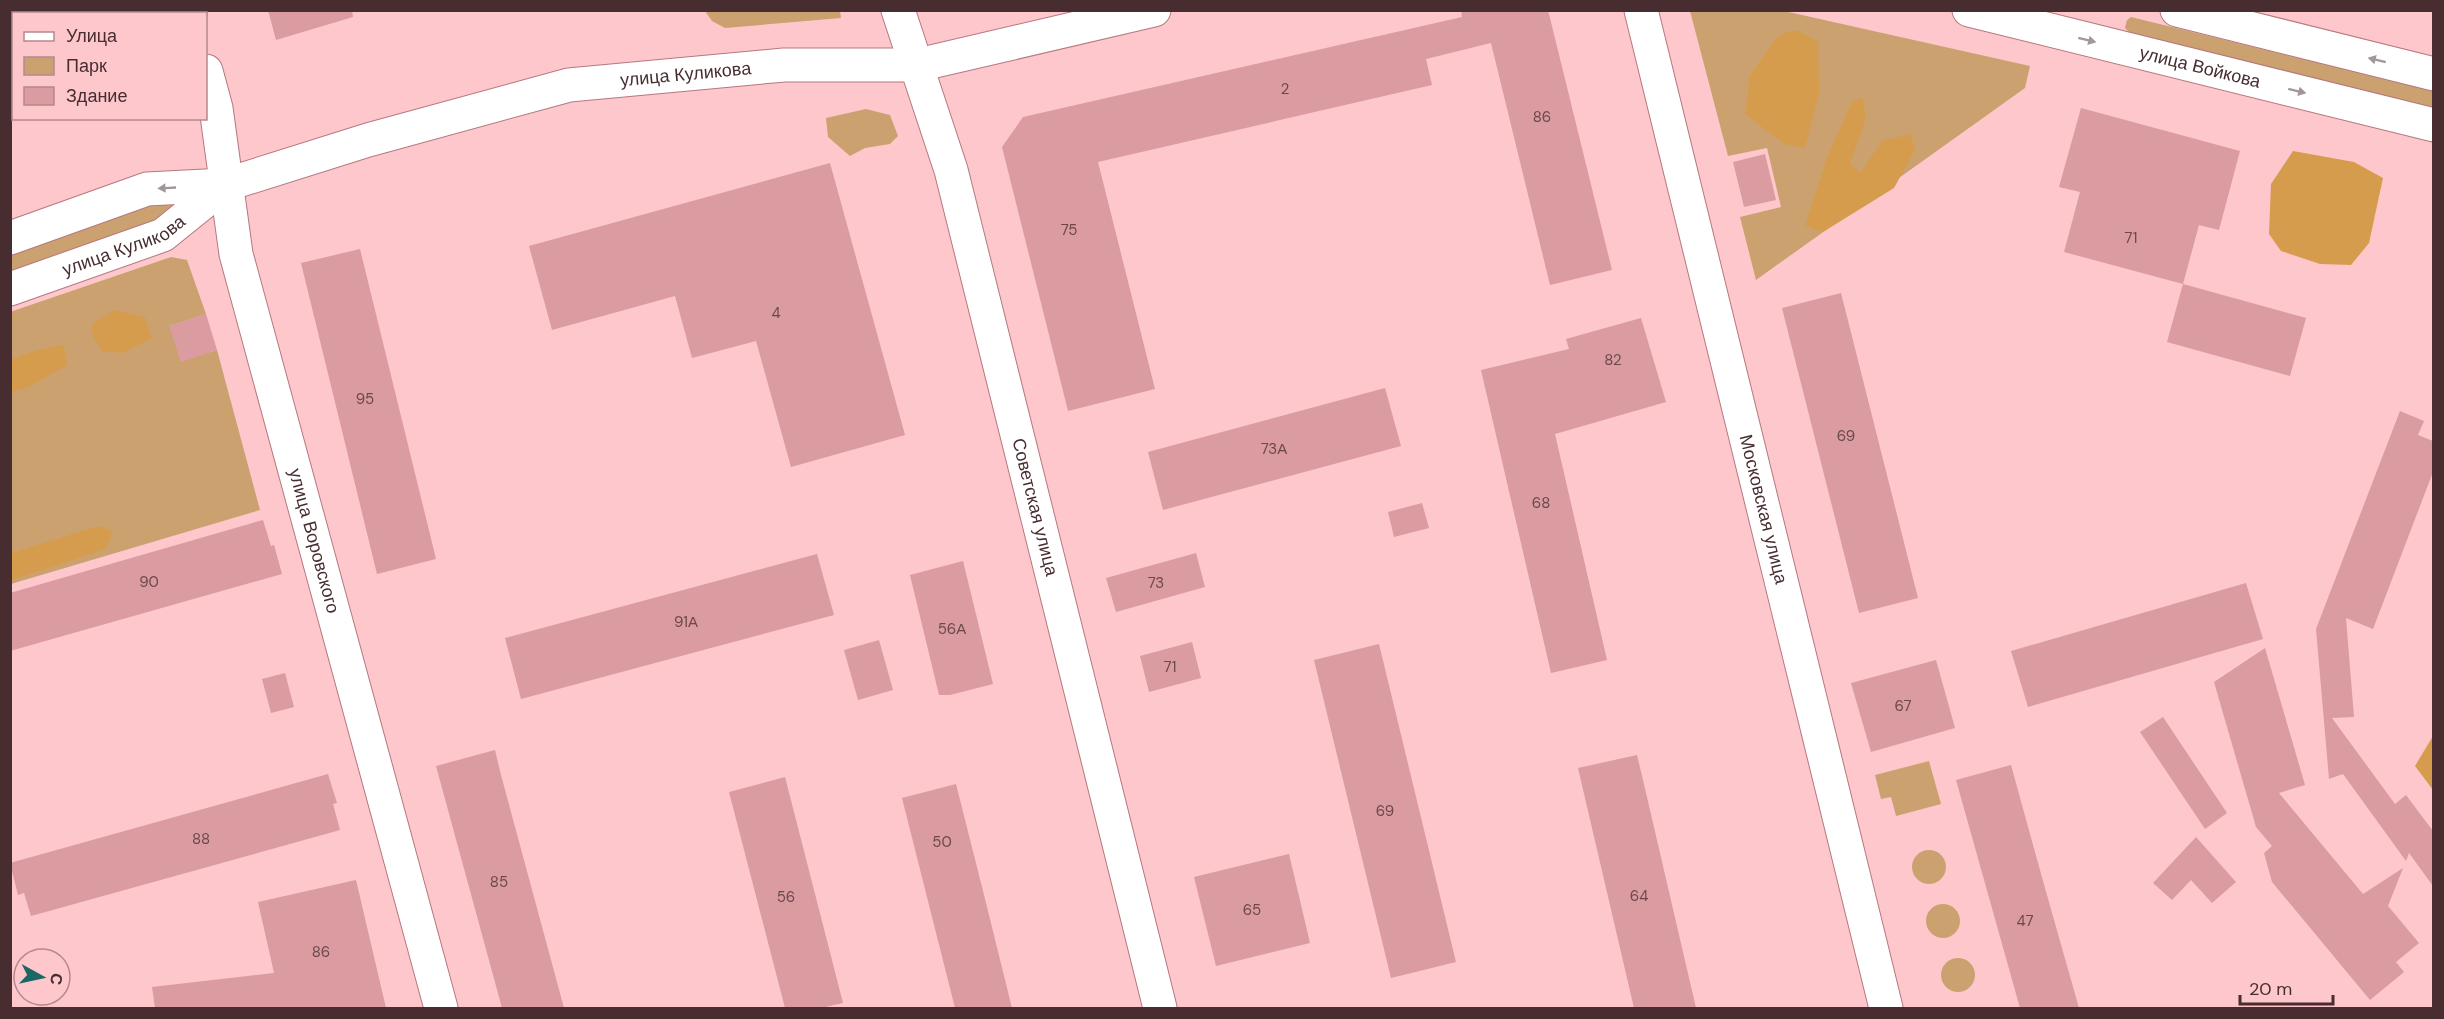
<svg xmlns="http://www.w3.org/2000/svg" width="2444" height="1019" viewBox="0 0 2444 1019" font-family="'DM Sans',sans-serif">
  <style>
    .green { fill: #cba26f }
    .forest { fill: #d69c4e }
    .building { fill: #da9ba1 }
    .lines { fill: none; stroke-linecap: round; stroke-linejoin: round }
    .minor-casing { stroke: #b5787f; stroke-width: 35 }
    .major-casing { stroke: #b5787f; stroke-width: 35 }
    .minor { stroke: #fff; stroke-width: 33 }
    .major { stroke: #fff; stroke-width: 33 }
    .oneway { fill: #a39698 }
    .labels { text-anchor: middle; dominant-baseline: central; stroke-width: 4.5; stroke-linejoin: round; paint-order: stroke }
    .number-label { font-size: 15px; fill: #6c484c }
    .street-label { font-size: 18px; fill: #472d30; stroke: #fdc7cc }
  </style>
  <rect width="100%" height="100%" fill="#fdc7cc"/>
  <g class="green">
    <path d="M705,11H840L841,18L725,28L712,21Z"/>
    <path d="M1690,11H1784L2030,66L2025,88L1756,280L1740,217L1781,207L1767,148L1728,156Z"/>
    <path d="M2131,17L2433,91V108L2130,33L2125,28L2127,20Z"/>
    <path d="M866,109L890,115L898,136L890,144L865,148L850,156L828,137L826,118Z"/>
    <path d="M170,195L176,214L11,274V254Z"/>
    <path d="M171,257L187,260L206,314L170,326L181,361L217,350L260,510L11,584L10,312Z"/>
    <path d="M1929,761L1941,804L1896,816L1891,797L1881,799L1875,775Z"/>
    <circle cx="1929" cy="867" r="17"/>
    <circle cx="1943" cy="921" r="17"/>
    <circle cx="1958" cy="975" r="17"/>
  </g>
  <g class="forest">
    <path d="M1796,30L1818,41L1819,94L1805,148L1784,144L1745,114L1750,75L1779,35Z"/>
    <path d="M1863,98L1866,119L1850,164L1860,173L1882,141L1911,134L1915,150L1894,188L1823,232L1805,226L1826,160L1852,101Z"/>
    <path d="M2293,151L2354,162L2383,178L2369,243L2351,265L2320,264L2281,251L2269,234L2271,184Z"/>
    <path d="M114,310L145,317L152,338L123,353L102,351L93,337L91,325Z"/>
    <path d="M64,345L67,365L29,387L11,392V359L37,350Z"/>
    <path d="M98,526L113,531L106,549L11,580V553Z"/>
    <path d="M2433,736V790L2415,766Z"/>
  </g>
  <g class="building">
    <path d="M268,10H352L353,17L276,40Z"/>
    <path d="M1461,10H1548L1612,270L1550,285L1491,43L1426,59L1432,85L1098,162L1155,389L1068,411L1002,147L1023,117L1462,17Z"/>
    <path d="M2081,108L2240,151L2219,230L2199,225L2183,284L2064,252L2080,192L2059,187Z"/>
    <path d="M1765,154L1776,200L1744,207L1733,162Z"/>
    <path d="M830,163L905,435L791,467L756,341L692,358L675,296L552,330L529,246Z"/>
    <path d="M360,249L436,559L377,574L301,263Z"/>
    <path d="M2183,284L2306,318L2290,376L2167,342Z"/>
    <path d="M1841,293L1918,598L1859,613L1782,308Z"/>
    <path d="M206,314L217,350L181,362L169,326Z"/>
    <path d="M1641,318L1666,402L1555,434L1607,660L1551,673L1481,370L1569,349L1566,339Z"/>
    <path d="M1385,388L1401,446L1163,510L1148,452Z"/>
    <path d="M2400,411L2424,421L2418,435L2433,441V472L2373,629L2346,618L2354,717L2332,718L2395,804L2406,795L2433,831V886L2409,853L2406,861L2343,774L2329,779L2316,629Z"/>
    <path d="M1422,503L1429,528L1394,537L1388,512Z"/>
    <path d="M263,520L271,546L274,545L282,574L10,651V593Z"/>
    <path d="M1196,553L1205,587L1116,612L1106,578Z"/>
    <path d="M817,554L834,615L521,699L505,638Z"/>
    <path d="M963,561L993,684L950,695H939L910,575Z"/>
    <path d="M2246,583L2263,639L2028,707L2011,651Z"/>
    <path d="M879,640L893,690L858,700L844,650Z"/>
    <path d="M1192,642L1201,678L1149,692L1140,656Z"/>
    <path d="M1379,644L1456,962L1391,978L1314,660Z"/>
    <path d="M2265,648L2305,785L2279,793L2363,894L2403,868L2388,906L2419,943L2396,962L2404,972L2370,1000L2272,882L2264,853L2272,846L2256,827L2214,682Z"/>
    <path d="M1936,660L1955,728L1871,752L1851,683Z"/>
    <path d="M285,673L294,707L271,713L262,679Z"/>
    <path d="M2163,717L2227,813L2205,829L2140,732Z"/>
    <path d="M495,750L501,775L564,1008H502L436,766Z"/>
    <path d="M1637,755L1643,780L1696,1008H1634L1578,768Z"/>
    <path d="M2011,765L2043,881L2079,1008H2020L1956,780Z"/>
    <path d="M328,774L337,803L333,804L340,830L31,916L24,893L18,895L10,863Z"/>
    <path d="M785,777L843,1003L821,1008H785L729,792Z"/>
    <path d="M956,784L984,895L1012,1008H955L902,798Z"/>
    <path d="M2196,837L2236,882L2212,903L2191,880L2172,900L2153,883Z"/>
    <path d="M1289,854L1310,943L1216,966L1194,877Z"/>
    <path d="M356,880L386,1008H155L152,987L274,973L258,902Z"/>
  </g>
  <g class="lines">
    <g class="minor-casing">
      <g id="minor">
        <path d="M189,10L190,14"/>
        <path id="s1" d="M898,10L951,170L1160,1008"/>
        <path id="s2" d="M1641,10L1886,1008"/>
        <path id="s3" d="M206,71L216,108L236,254L441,1008"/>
      </g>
    </g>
    <g class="major-casing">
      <g id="major">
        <path id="s4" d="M1969,10L2434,125"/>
        <path d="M2177,10L2434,74"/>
        <path id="s5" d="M10,238L147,189L225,185L368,140L569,85L784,65H918L1154,10"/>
        <path id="s6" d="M10,289L163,235L225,185"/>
      </g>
    </g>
    <use href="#minor" class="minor"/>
    <use href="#major" class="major"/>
  </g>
  <defs><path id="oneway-solid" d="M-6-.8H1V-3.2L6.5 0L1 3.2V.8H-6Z" transform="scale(1.5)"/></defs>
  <g class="oneway">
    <use href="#oneway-solid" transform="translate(2087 40) rotate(14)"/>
    <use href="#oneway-solid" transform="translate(2377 60) rotate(-166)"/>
    <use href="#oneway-solid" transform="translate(2297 91) rotate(14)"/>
    <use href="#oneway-solid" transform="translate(167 188) rotate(177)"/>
  </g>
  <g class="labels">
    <g class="number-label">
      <text x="1285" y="89">2</text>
      <text x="1542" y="117">86</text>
      <text x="1069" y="230">75</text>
      <text x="2131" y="238">71</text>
      <text x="776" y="313">4</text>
      <text x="1613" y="360">82</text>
      <text x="365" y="399">95</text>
      <text x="1846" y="436">69</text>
      <text x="1274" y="449">73А</text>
      <text x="1541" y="503">68</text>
      <text x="149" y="582">90</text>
      <text x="1156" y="583">73</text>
      <text x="686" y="622">91А</text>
      <text x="952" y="629">56А</text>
      <text x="1170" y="667">71</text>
      <text x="1903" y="706">67</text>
      <text x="1385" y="811">69</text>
      <text x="201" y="839">88</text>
      <text x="942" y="842">50</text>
      <text x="499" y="882">85</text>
      <text x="1639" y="896">64</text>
      <text x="786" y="897">56</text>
      <text x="1252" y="910">65</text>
      <text x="2025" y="921">47</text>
      <text x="321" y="952">86</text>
    </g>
    <g class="street-label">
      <text stroke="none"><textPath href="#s4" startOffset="238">улица Войкова</textPath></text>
      <text stroke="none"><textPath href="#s5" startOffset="699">улица Куликова</textPath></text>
      <text stroke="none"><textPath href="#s6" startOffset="122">улица Куликова</textPath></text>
      <text stroke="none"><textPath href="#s1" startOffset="516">Советская улица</textPath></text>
      <text stroke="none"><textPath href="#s2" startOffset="514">Московская улица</textPath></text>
      <text stroke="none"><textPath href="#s3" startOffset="483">улица Воровского</textPath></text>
    </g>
  </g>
  <rect width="2444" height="1019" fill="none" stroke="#472d30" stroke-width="24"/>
  <rect x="12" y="12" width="195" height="108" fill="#fdc7cc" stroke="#b4898e" stroke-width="1.5"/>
  <rect x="24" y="32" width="30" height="9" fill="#ffffff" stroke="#b4898e" stroke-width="1.5"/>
  <text x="66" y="42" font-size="18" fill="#472d30">Улица</text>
  <rect x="24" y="57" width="30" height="18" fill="#cba26f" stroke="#b4898e" stroke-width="1.5"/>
  <text x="66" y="72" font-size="18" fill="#472d30">Парк</text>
  <rect x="24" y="87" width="30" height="18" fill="#da9ba1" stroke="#b4898e" stroke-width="1.5"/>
  <text x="66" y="102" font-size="18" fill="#472d30">Здание</text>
  <g transform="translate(42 977) rotate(98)"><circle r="28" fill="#fdc7cc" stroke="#b4898e" stroke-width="1.5"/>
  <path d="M0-4.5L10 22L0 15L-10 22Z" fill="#1a6765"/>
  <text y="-9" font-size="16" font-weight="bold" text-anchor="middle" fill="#472d30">С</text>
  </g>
  <path d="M2240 995v9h93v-9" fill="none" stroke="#472d30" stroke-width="3"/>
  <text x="2249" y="995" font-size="18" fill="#472d30" stroke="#fdc7cc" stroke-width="4.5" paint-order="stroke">20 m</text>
</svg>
